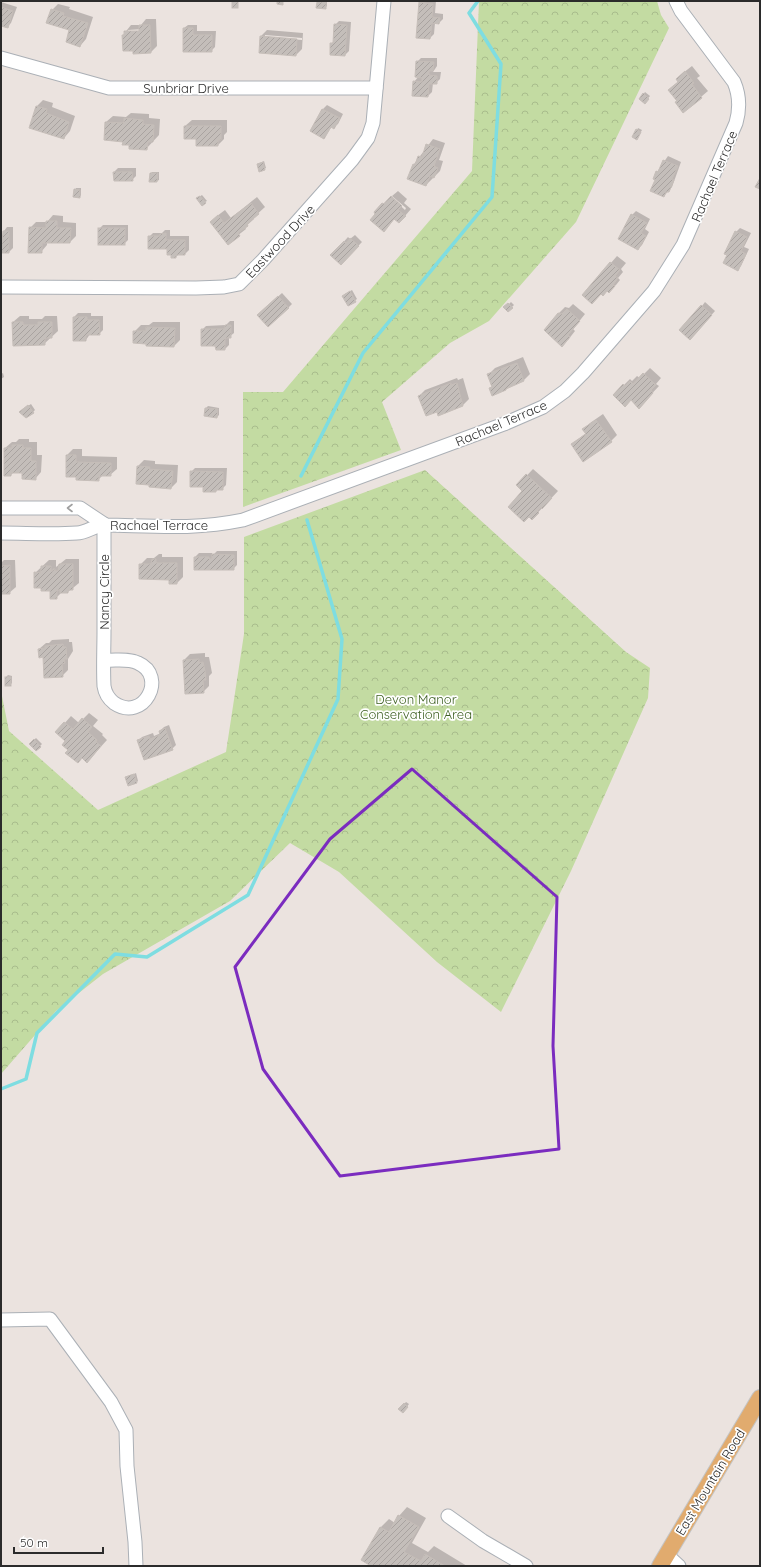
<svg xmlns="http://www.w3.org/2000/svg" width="761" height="1567" viewBox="0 0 761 1567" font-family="Quicksand,sans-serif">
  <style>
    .park { fill: url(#park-crowns) }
    .shadow { fill: #0003; fill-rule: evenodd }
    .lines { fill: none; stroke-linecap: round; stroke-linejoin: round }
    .stream { stroke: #7edde1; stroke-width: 3.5 }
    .building { fill: url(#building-hatch); stroke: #c6beb9 }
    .minor-casing { stroke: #abb0b6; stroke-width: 15 }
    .major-casing { stroke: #c4c4c4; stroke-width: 18 }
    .minor { stroke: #fff; stroke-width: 13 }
    .major { stroke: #e1ab6e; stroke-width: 16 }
    .oneway { stroke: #a0a0a0 }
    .marked { fill: none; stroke: #7b2cbf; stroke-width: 3; stroke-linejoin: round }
    .labels { text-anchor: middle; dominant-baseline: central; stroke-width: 3.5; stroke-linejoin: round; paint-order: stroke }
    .street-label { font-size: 13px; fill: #2b2b2b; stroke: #fff }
    .park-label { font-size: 13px; fill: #3e6023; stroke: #fff }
  </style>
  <defs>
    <pattern id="park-crowns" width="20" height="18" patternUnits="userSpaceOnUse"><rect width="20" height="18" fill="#c3dba2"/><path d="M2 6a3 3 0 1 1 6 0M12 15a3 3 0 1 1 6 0" fill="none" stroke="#a8bc8c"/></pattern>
    <pattern id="building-hatch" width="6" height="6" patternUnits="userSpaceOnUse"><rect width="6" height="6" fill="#c4beba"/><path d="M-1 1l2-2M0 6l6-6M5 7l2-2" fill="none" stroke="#a9a3a0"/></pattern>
  </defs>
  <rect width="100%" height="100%" fill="#ebe3df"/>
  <g class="park">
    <path d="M479,1H657L661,15L669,28L576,222L489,321L450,343L382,402L401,450L243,507V392H283L472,171Z"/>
    <path d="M425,470L626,652L650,668L648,698L571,871L501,1012L437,962L339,872L290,843L230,901L103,974L56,1011L1,1074V691L9,731L98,810L226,752L244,634V537Z"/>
  </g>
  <g class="shadow">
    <path d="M319,1H327V6L325,8L318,2Z"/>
    <path d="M422,1H436L435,13L443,14V19L439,23H435L434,34L430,38L420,3Z"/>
    <path d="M1,2L17,7L11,23L7,27L1,25Z"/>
    <path d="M58,4L70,7L69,9L93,17L86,39L80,46L70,30L52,10Z"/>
    <path d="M146,19H156L157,46L151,52L134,50L123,35L131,25H141ZM144,29V31L128,32V30Z"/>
    <path d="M339,21L351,22L349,51L345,55L331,44L334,41L335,25Z"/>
    <path d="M188,25H197V31H216L215,47L211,51L184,28Z"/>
    <path d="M267,30L303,33L302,49L296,55L261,36ZM265,35L302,38V40L265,37Z"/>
    <path d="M421,58H437V66L433,72H441L440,79L436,83H433L432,92L428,96L413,95L414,82L418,77L417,62Z"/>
    <path d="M692,66L700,76L697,78L708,91L683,112L678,101L669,90L679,81L683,73Z"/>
    <path d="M645,92L650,96L645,102L640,99Z"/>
    <path d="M43,100L53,103L52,107L75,116L70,131L64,138L30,127L37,106Z"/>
    <path d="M327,105L343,114L338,124L334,127L332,126L324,138L311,131L323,109Z"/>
    <path d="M131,113L149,114V118L160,119L159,135L146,149L130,144L106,122L113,116L126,117Z"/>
    <path d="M192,120H227V132L224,135V139L218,145H197V138L185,126Z"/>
    <path d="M638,128L642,130L637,139V130Z"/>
    <path d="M433,139L445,143L439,160L443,161L440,171L426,185L408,178L414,164Z"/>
    <path d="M668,156L681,162L672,187L664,196L656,180L657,172Z"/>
    <path d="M264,161L266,168L264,169L258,164Z"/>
    <path d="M118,168H136V176L132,180L114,172Z"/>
    <path d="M152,172H159V180L157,181L151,173Z"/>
    <path d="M76,188H81V195L80,197L75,190Z"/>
    <path d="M398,191L407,199L404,203L411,209L405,216L395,218L390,224L383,204L389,198L390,199L391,197L405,210L406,208L392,196Z"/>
    <path d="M202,195L207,201L205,202L199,197Z"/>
    <path d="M257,197L265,207L253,218L254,219L245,227L246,229L228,243L217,216L225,210L231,218Z"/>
    <path d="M636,211L650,219L645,229L649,232L642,245L638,249L632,215Z"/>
    <path d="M53,215L63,216V222L76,223V236L70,242H47V245L41,252L30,228L36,222H47Z"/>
    <path d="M103,225H128V240L124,244L99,229Z"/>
    <path d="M7,227H13V248L9,252H1V235H4V231Z"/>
    <path d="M740,228L751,233L744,247L749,249L741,266L737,270L736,232Z"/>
    <path d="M165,230H170V236H189V250L185,254H179L176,257L168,248L149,237L153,233H162Z"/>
    <path d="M355,235L362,242L341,264L332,255L348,237L350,239Z"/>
    <path d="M617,256L626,263L621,269L623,272L618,278L620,280L616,285L609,291L608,290L601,293L583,295Z"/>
    <path d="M352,290L357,299L348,305L345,294Z"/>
    <path d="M282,293L292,304L288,308L262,311Z"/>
    <path d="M511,302L514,305L508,311L505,308Z"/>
    <path d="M705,302L715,311L694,335L702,306Z"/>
    <path d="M573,304L585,314L573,329L575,331L568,340L558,314L565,307L569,308Z"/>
    <path d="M78,313H91V316H103V330L99,334H90L86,340L74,317Z"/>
    <path d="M20,316H29V319H42L45,316H57L58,331L44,344L13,322Z"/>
    <path d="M230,321H234V333L229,337V345L225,349L216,345L202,330L206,326L226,325Z"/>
    <path d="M153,322H180V340L174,346L147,343L134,332L141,325H149Z"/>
    <path d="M523,357L530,374L524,380L509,386L506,389L490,388L493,386L488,375L495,368Z"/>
    <path d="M650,368L661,378L656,384L659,386L645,401L614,395L630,379L632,381L637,376L640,378Z"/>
    <path d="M3,373L4,377L1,379V374Z"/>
    <path d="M457,378L458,380L463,378L469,399L463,405L438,411L419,396L425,390Z"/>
    <path d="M31,404L35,410L33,412L22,410Z"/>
    <path d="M208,406L219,408V415L217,417L206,408Z"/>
    <path d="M603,414L617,435L611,441L572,444L586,433L584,429L590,423Z"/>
    <path d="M19,439H29V442H37V455H42L41,472L35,479L23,472H14L11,475L5,448L12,442H16Z"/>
    <path d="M73,449H82V456L117,457V469L110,475H103L98,480L76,476L67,455Z"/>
    <path d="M144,460L155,461V464L178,465L177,482L171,488L138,466Z"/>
    <path d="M195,468H227L226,485L222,489H219L216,491H204V486L191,472Z"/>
    <path d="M533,469L558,491L532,519L524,491L518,485Z"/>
    <path d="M217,551H237V565L233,569L195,557L199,553H212V556Z"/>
    <path d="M159,554H162V557H183V577L177,583L140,565L147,558H154Z"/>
    <path d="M66,559H79V583L68,592H62L56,598L51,590L35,573L49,560H56V567Z"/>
    <path d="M4,560H15L16,587L9,593H1V563Z"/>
    <path d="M69,639V642H72L73,651L68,659V670L62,676L44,656L39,649L46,643H49L52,640Z"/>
    <path d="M205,653V657H209L212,673L209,676V686L203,692L184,660L190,654Z"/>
    <path d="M8,675L12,676V683L10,685L6,677Z"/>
    <path d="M89,713L98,720L93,726L103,734L102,735L107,740L87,762L69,749L67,740L57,732L71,716L79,723Z"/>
    <path d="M169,725L176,745L172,749L138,741L142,737L153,733L154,736L161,733L160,731L164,727Z"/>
    <path d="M36,738L42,744L36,750L30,744Z"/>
    <path d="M136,773L138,781L137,782L127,777Z"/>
    <path d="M406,1402L409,1404L403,1412L400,1409Z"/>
    <path d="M407,1507L426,1518L412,1543L428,1552L434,1546L467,1566H373L380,1528L389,1519L395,1523L399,1516Z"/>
  </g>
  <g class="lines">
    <g class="stream">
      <path d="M301,476L363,353L492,197L501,64L469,13L478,1"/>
      <path d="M1,1089L26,1079L37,1033L115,954L147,957L248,895L338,699L342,639L307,520"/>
    </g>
  </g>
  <g class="building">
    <rect x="232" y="1" width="6" height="7"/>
    <path d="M277,1H283V5L277,4Z"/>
    <path d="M317,2H326V9L316,8Z"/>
    <path d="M419,2L433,4L432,17L440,18L439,24L432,23L430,39L416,38Z"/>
    <path d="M1,7L13,11L8,28L1,26Z"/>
    <path d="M51,9L64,13L63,16L88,23L80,47L66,42L69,30L46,23Z"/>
    <path d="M334,24L347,25L345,56L330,55V43H333Z"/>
    <path d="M139,25H150L151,53L133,54V51H123L122,35H124V31H139Z"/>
    <path d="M183,28H193V35H212V52H183Z"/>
    <path d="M260,36L297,39L296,56L259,53Z"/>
    <path d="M416,61L434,62L433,71H429V75L437,76V84H429L428,97L412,96L413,81L422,82V78L415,77Z"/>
    <path d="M685,71L694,83L692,84L702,98L683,113L675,102L677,101L668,90L678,82L676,79Z"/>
    <path d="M643,93L649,99L645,104L639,99Z"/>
    <path d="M36,106L47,109L46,113L69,122L64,139L29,128Z"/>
    <path d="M322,109L340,118L334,129L331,127L324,139L310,131Z"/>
    <path d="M124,118L143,120V124L154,125L153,142H148L147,150L129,149V145H122L123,142L104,140L105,122L124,123Z"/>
    <path d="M184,126H221V140H218V146H196V139H184Z"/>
    <path d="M636,129L641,132L637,140L632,137Z"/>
    <path d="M426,144L440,149L434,166L438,168L434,178L430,176L426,186L407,179L413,164L415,165L418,156L422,157Z"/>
    <path d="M663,160L678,166L672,179L674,180L669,192H666L664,197L650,191L655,180L653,179L656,171L658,172Z"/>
    <path d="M263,162L265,170L259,172L257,164Z"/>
    <path d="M113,172H132L133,181H114Z"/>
    <path d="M150,173H158L157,182H149Z"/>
    <path d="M760,178V189L755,187Z"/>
    <path d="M74,189L80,190V198L73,197Z"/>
    <path d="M200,196L206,203L202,206L196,198Z"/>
    <path d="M391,196L402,206L398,210L406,216L399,223L394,219L384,232L370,220L375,214L374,212L382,203L384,204Z"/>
    <path d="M251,203L259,214L247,224L248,226L238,233L240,236L228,245L210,222L218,215L224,223Z"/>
    <path d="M631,214L647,223L641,233L646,236L638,250L618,239Z"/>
    <path d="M46,221H57V228H71L70,243H42V253H28L29,227L46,228Z"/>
    <rect x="98" y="228" width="27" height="17"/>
    <path d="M3,231H9V253H1Z"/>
    <path d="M735,231L747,237L741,251L746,254L738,271L723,263L727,255L724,254Z"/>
    <path d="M166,233V240H185V255H176V258H171V255H167V249H148V236H160V234Z"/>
    <path d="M350,238L359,246L341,265L330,255L344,241L346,243Z"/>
    <path d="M610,262L620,270L615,276L618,278L613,285L615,286L609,293L607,291L603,296L601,294L592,304L582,295Z"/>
    <path d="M350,291L356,302L348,306L342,296Z"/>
    <path d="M278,296L289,308L268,327L257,315Z"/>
    <path d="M508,303L513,308L508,312L503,307Z"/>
    <path d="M701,305L712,315L690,340L679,330Z"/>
    <path d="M567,309L580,321L568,335L570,337L562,347L544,330L558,313L562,314Z"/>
    <path d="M73,317H87V320H99L100,335H86V341H73Z"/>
    <path d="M12,322H23V325H38V322H52V338H45V345L13,346Z"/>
    <path d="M225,325H231V338H225V350H216L215,346H201V329H225Z"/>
    <path d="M146,327L175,328L174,347L146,346V344L133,343V331H146Z"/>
    <path d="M517,363L524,381L506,389V390L492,396L489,388L492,387L487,374Z"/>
    <path d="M643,373L656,385L651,390L653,393L639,409L631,400L625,407L613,395L623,384L625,386L630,381L633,384Z"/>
    <path d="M451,383V385L457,383L463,406L438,416L437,412L426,416L418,396Z"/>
    <path d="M28,405L34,413L26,418L19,412Z"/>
    <path d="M205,408L218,409L217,418L204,416Z"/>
    <path d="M596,420L612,442L583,462L571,444L586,434L582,429Z"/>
    <path d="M12,445H23V448H31V461H36V480L22,479V473H11V476H4V448H12Z"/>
    <path d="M66,455H76V462L111,463V476H99V481L76,480V477H66Z"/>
    <path d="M137,466L150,467L149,469L173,471L171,489L149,487V485L136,484Z"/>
    <path d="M190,471L223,472V490H216V492H203V487H190Z"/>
    <path d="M526,474L552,498L542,509L541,507L537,511L539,513L532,520L529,517L524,522L508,507L522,491L516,485Z"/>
    <path d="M212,554L234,555V570H194V557H209V559H212Z"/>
    <path d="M152,559H156V563H177V584H169V580L139,579V564H151Z"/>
    <path d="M59,564H73V590H68V593H60V590H57V599H50V591H41V588H34V572L41,573V566H51V571H53V569H55V571H58Z"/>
    <path d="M10,565V594H1V566Z"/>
    <path d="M63,644V647H66L67,659H64L65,663L62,664L63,677L44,678L43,657L39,658L38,649L45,648V646Z"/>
    <path d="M199,659V663L203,662L205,671L206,680H203L204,693L185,694L183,660Z"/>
    <rect x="5" y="677" width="6" height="9"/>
    <path d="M82,718L92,727L88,732L97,740L96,742L101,746L87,763L82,758L78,763L65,753L68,750L62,745L65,741L55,732L64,722L73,729Z"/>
    <path d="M165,728L173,750L144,760L137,740L149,736L150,739L160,735L159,731Z"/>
    <path d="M34,739L41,747L36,751L29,744Z"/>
    <path d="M134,774L137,783L128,786L125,777Z"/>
    <path d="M404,1403L408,1407L403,1413L398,1409Z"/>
    <path d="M398,1515L419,1527L404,1552L421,1561L425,1554L445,1566H371L361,1560L380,1527L389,1532Z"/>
  </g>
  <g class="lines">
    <g class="minor-casing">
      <g id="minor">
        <path d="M1,58L109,88H376"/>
        <path d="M1,287L196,288L224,287L239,284L263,260L352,160L368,138L373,123L384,1"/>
        <path d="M1,508H80L104,524"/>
        <path d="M104,524C104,560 104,595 104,631C104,649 103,667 104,686C105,693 109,699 114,703C144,723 168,676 138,663C128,658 115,661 104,660"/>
        <path d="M1,533C26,533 52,535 77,533C87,533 96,524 106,525C155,526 194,530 243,520L504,424L543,407L565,391L583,373L654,291L683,245L736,123C740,109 740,96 734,82L681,11L676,1"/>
        <path d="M1,1320L50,1319L111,1402L126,1430L127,1466L135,1542L136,1566"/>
        <path d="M448,1516L483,1541L526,1566"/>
        <path d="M667,1555L679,1566"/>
      </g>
    </g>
    <g class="major-casing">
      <path id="major" d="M660,1566L760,1398"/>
    </g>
    <use href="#minor" class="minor"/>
    <use href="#major" class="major"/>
  </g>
  <defs><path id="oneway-chevron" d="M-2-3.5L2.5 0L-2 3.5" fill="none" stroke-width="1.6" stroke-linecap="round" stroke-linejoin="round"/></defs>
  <use class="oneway" href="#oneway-chevron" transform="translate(70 508) rotate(180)"/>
  <path class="marked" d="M412,769L557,897L553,1046L559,1149L340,1176L263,1069L235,967L330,839Z"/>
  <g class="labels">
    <g class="street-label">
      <text x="186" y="88">Sunbriar Drive</text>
      <text transform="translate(714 176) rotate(-67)">Rachael Terrace</text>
      <text transform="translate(280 241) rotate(-47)">Eastwood Drive</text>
      <text transform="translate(501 423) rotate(-23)">Rachael Terrace</text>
      <text x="159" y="525">Rachael Terrace</text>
      <text transform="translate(104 592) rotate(-90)">Nancy Circle</text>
      <text transform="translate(710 1482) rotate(-59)">East Mountain Road</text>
    </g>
    <g class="park-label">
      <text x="416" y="699">Devon Manor<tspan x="416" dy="15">Conservation Area</tspan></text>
    </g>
  </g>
  <rect width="761" height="1567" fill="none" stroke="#2b2b2b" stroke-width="4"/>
  <path d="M14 1547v6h89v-6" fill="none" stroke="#2b2b2b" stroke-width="2"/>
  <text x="20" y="1547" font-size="12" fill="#2b2b2b" stroke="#ffffff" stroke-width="3" paint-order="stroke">50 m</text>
</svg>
